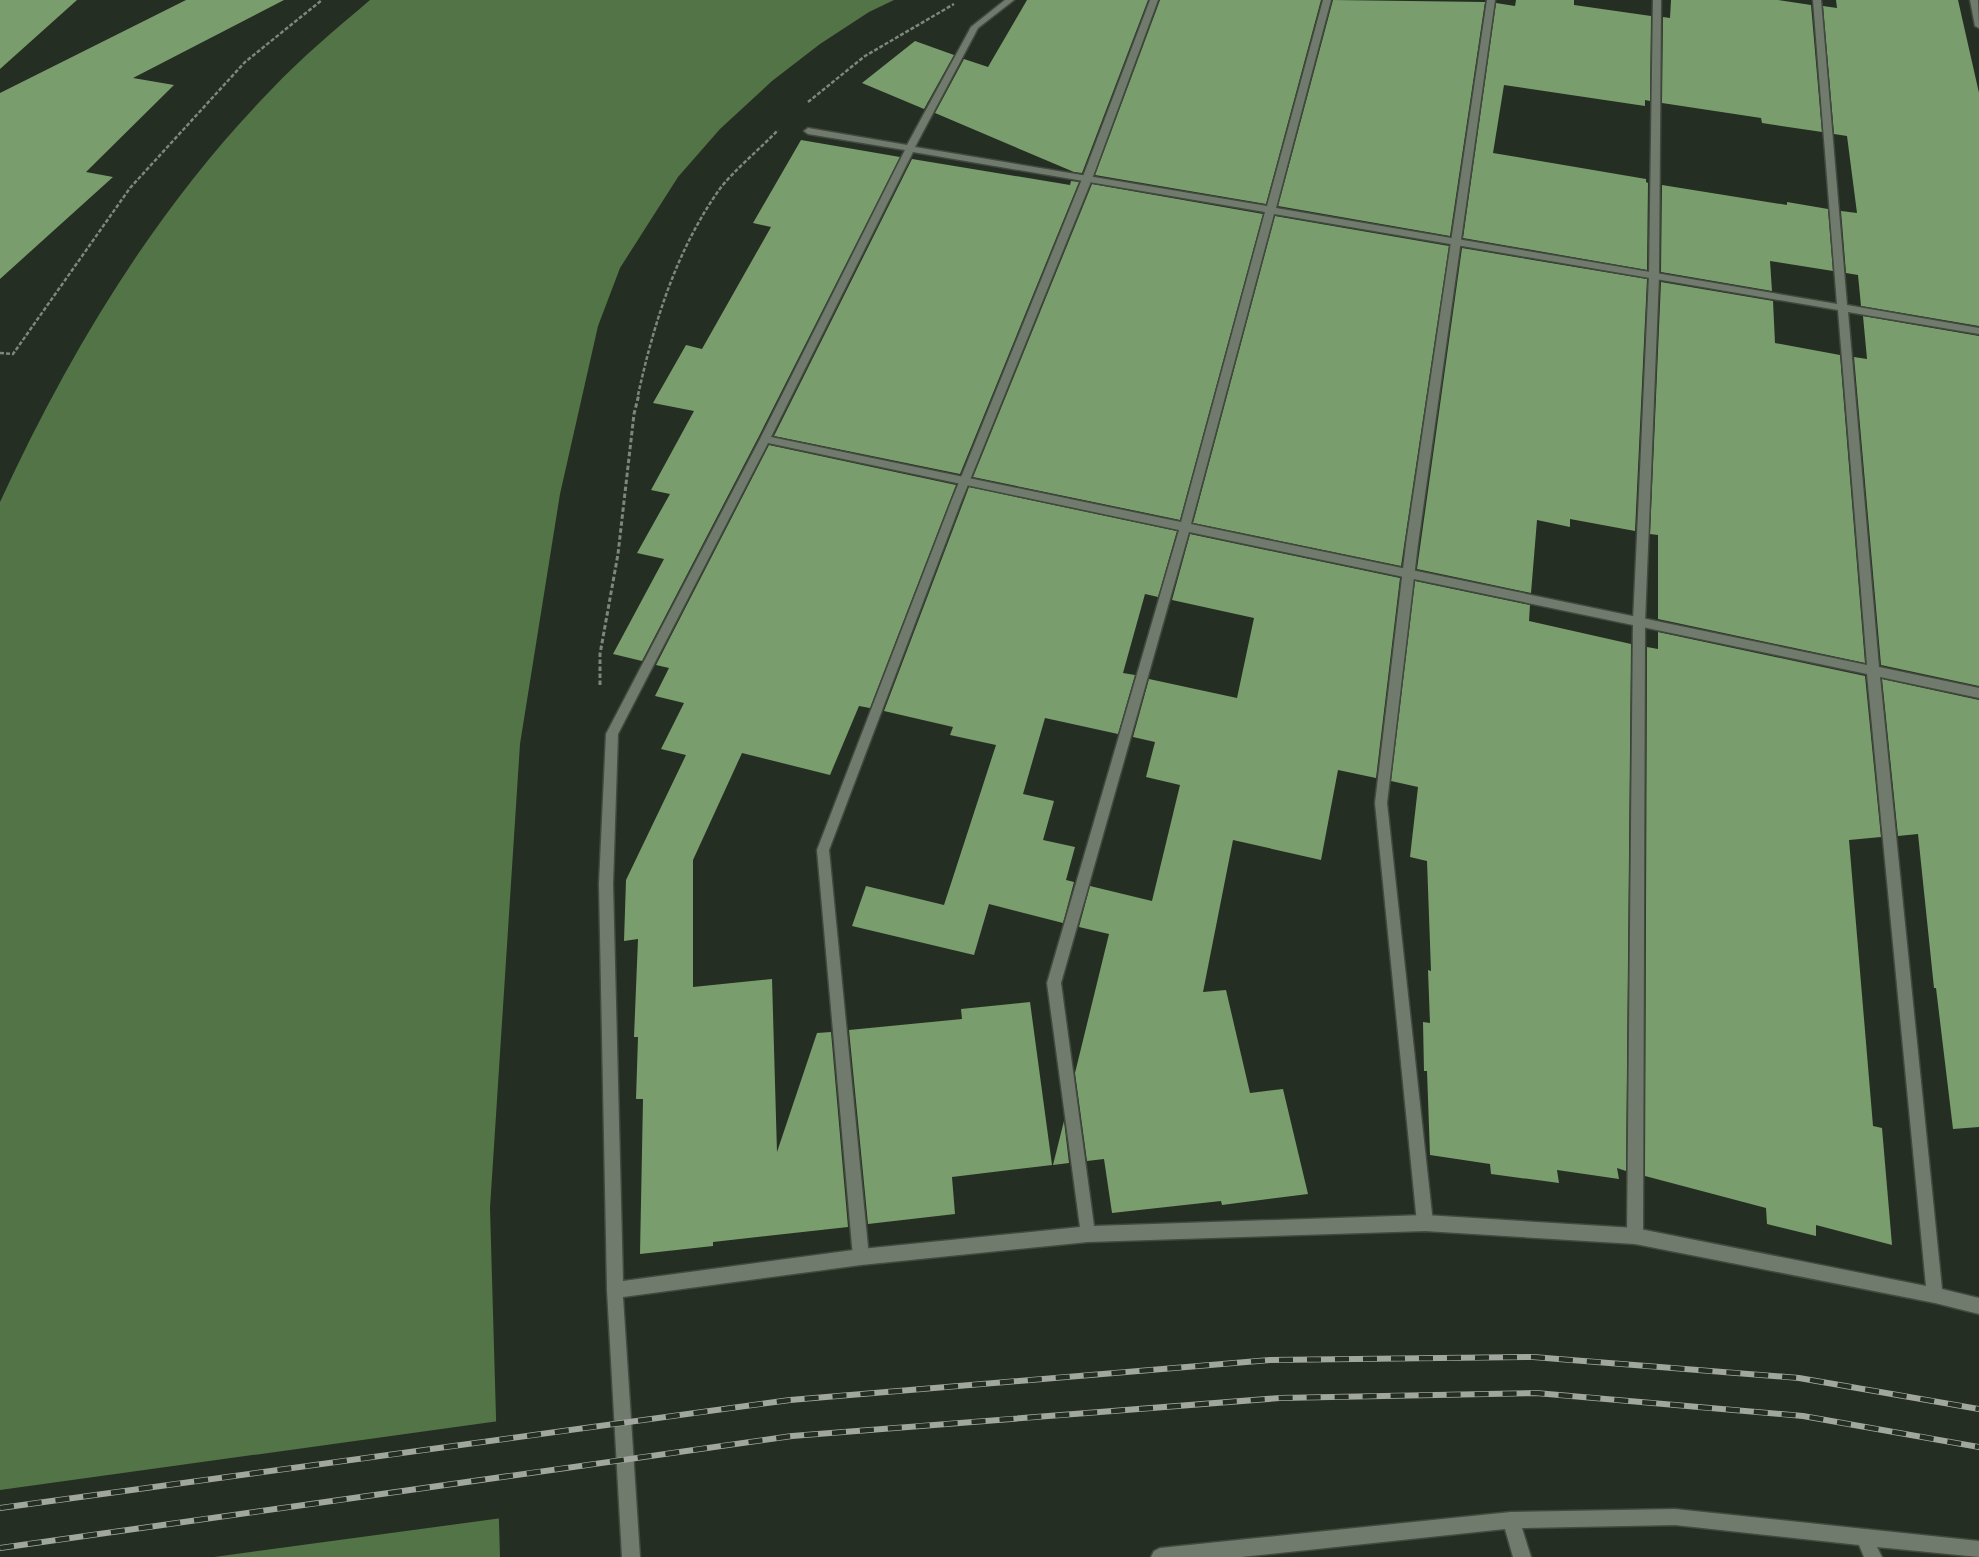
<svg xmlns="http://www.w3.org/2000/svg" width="1979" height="1557" viewBox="0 0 1979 1557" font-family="Jost,sans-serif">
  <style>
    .water { fill: #537447 }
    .pier { fill: #252e22 }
    .building { fill: #7a9d6d }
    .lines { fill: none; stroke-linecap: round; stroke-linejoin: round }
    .service-casing { stroke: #42493f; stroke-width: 3 }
    .minor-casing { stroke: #42493f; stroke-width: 3 }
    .path-far1 { stroke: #7f867c; stroke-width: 2.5; stroke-dasharray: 4 2; stroke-linecap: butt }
    .path { stroke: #7f867c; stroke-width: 3; stroke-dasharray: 4.5 2.5; stroke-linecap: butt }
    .service { fill: #717b6d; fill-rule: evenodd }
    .minor { fill: #717b6d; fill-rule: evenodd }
    .rail-casing { stroke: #a1a79e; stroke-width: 6 }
    .rail { stroke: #252e22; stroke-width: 4.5; stroke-dasharray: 14; stroke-linecap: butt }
  </style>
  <rect width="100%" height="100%" fill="#252e22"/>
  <path class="water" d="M370,0H894L869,12L820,44L772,81L720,129L678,177L620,268L598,326L560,494L520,744L490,1208L500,1557H0V502C69,353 154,210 270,91C301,58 336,29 370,0Z"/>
  <path class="pier" d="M499,1421L502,1518L214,1557H0V1490Z"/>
  <g class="building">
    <path d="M0,0H77L0,69Z"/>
    <path d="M186,0H284L133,78L174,85L86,172L113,177L0,279V93Z"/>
    <path d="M1027,0H1148L1082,173L1074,172L935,113L964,59L988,67Z"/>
    <path d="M1160,0H1321L1266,204L1095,175Z"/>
    <path d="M1333,0L1485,2L1450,236L1278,206Z"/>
    <path d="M1516,0H1574V5L1651,16L1650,101L1645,100V106L1504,85L1493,153L1646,179V182L1648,183L1647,270L1463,238L1496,3L1515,6Z"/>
    <path d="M1671,0H1778L1811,5L1822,132L1762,123L1761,118L1662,103L1663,17L1670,18Z"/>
    <path d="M1836,0H1958L1979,93V326L1861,306L1858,275L1846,273L1841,211L1857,213L1847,136L1834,134L1823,6L1837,8Z"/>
    <path d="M915,41L954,55L924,109L862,83Z"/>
    <path d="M801,140L900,157L758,438L642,661L613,654L664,559L637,553L670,494L651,490L694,411L653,403L686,345L702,349L771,227L753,223Z"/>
    <path d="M912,159L1070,185L1071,181L1079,182L960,474L774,436Z"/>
    <path d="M1092,184L1263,214L1180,520L973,477Z"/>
    <path d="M1662,185L1787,205V202L1828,209L1833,271L1770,261L1772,291L1661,272Z"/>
    <path d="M1275,216L1449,246L1401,566L1193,523Z"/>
    <path d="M1462,248L1647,279L1635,531L1570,519V527L1537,520L1531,593L1417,569Z"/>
    <path d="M1661,282L1773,301L1775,343L1840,355L1865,663L1658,619V535L1650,534Z"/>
    <path d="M1863,316L1979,336V686L1881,665L1854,357L1867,359Z"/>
    <path d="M769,445L956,485L870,708L859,706L830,775L742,753L693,860V987L772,979L777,1152L817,1033L831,1032L848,1227L713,1242V1246L640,1254L643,1099H636L638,1037H634L638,939L624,941L626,880L686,755L661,749L684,703L655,696L669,668L656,665Z"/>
    <path d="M969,487L1177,531L1158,597L1145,594L1123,673L1135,675L1118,734L1045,718L1023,794L1054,801L1043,840L1075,847L1066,880L1074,882L1063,923L989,904L974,955L852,926L866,886L944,905L996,745L950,735L953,727L884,711Z"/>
    <path d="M1190,534L1400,578L1376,778L1338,770L1321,860L1233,840L1203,992L1226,990L1250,1093L1283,1089L1308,1194L1222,1205L1221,1201L1112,1213L1104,1159L1087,1161L1075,1073L1109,934L1079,927L1090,886L1152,901L1180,785L1146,777L1155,742L1133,737L1149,679L1237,698L1254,618L1172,600Z"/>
    <path d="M1415,581L1530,605L1529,621L1631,644L1626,1171L1617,1168L1619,1179L1557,1170L1559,1183L1491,1174L1490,1164L1430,1155L1427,1071H1424L1423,1022L1430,1023L1428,970L1431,971L1427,861L1410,857L1418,787L1391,781Z"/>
    <path d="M1658,632L1865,676L1881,837L1849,840L1873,1126L1882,1128L1892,1245L1816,1225V1236L1767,1224L1766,1208L1645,1176L1647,647L1658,649Z"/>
    <path d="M1882,679L1979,700V1127L1953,1129L1936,988H1934L1918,834L1898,836Z"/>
    <path d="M1030,1002L1052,1165L952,1177L955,1214L868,1224L849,1030L962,1019L961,1009Z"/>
    <path d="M1064,1121L1069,1163L1053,1165Z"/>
  </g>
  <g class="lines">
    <g class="service-casing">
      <g id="service">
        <path d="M1150,0H1158L1092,179L961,502L829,850L869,1257L866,1262L861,1265L856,1262L853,1257L817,850L951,502L1082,179Z"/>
        <path d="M1487,0H1495L1418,544L1387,803L1433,1223L1430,1228L1425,1231L1420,1228L1417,1223L1375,803L1406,544Z"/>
        <path d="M1653,0H1661L1659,276L1645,622L1643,1236L1640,1241L1635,1244L1630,1241L1627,1236L1633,622L1649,276Z"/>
        <path d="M1970,0H1978L1979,28L1975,26Z"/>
      </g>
    </g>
    <g class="minor-casing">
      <g id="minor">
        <path d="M1005,0H1014L978,28L915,147L1267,206L1323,0H1331L1276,208L1837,304L1813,0H1821L1847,305L1979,328V334L1848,312L1879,667L1979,688V698L1880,677L1942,1289L1979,1298V1314L1935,1303L1635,1244L1425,1231L1088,1242L861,1265L623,1297L640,1557H622L607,1290L599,884L606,734L760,439L905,150L808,134L804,131L808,128L907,145L971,27ZM913,152L1265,212L1181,522L771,437ZM1274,214L1838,310L1867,665L1191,524ZM768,443L1179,530L1047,983L1080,1227L861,1249L623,1281L613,884L618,734ZM1189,532L1867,674L1926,1286L1635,1228L1425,1215L1094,1226L1061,983Z"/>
        <path d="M1675,1509L1979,1541V1557L1877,1547L1882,1557H1864L1859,1545L1675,1525L1522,1528L1531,1557H1513L1505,1529L1241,1557H1151L1154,1551L1160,1548L1511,1512Z"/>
      </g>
    </g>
    <g class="path-far1">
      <path d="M808,102L865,56L954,4"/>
      <path d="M0,353L13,354L130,188L245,62L322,0"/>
      <path d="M638,395C654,323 676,251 719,190C733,171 761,148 778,130"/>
    </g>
    <path class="path" d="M600,685V654L618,554L634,414L639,394"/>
    <use href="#service" class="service"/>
    <use href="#minor" class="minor"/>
    <g class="rail-casing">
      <g id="rail">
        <path d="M0,1508L790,1400L1270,1360L1533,1357L1799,1378L1979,1409"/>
        <path d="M0,1548L792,1436L1280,1398L1536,1393L1803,1416L1979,1447"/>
      </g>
    </g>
    <use href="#rail" class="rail"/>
  </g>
</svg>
